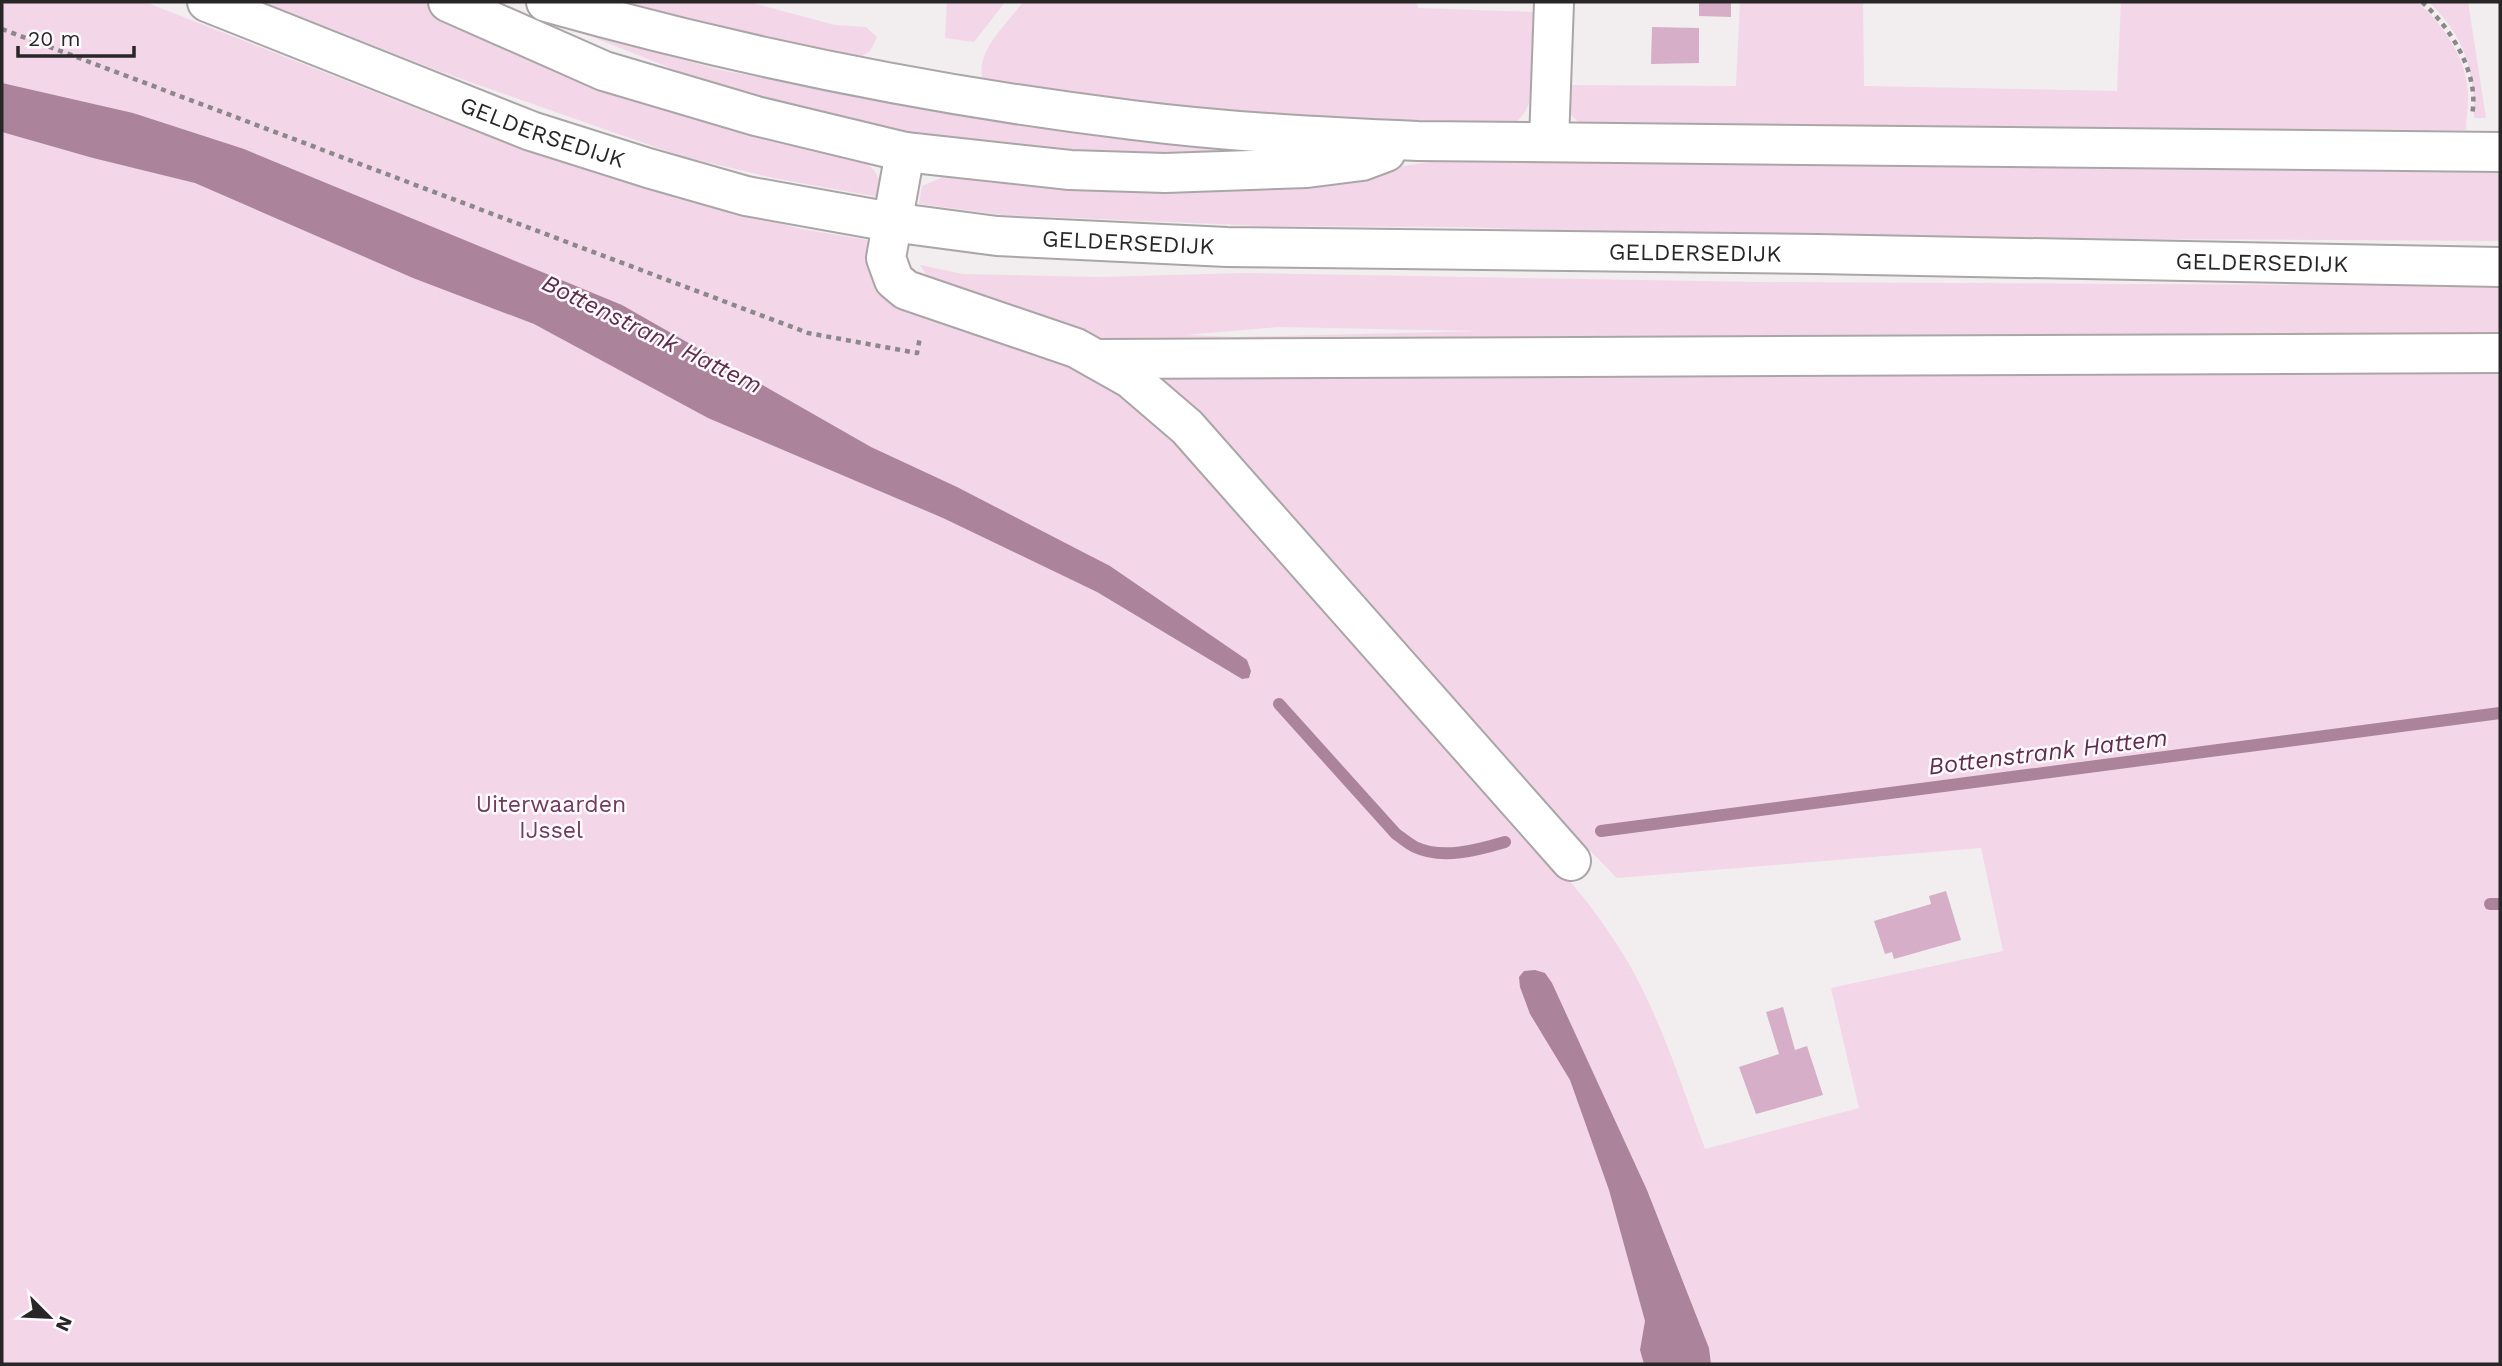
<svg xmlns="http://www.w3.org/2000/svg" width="2502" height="1366" viewBox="0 0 2502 1366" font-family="'Work Sans',sans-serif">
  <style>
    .green { fill: #f3d6e7; fill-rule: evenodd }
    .water { fill: #ab849b }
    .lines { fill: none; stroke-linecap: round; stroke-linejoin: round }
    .stream { stroke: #ab849b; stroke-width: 12 }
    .building { fill: #d7aec7 }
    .minor-casing { stroke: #aaa6a8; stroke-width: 42 }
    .major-casing { stroke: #aaa6a8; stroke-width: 42 }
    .path { stroke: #8b8889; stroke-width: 4.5; stroke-dasharray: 5 5; stroke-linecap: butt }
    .minor { stroke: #fff; stroke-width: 38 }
    .major { stroke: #fff; stroke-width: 38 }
    .labels { text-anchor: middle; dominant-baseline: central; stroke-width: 5; stroke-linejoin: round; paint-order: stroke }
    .street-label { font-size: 23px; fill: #282627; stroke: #fffafd }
    .park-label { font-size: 23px; fill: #703b5d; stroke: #fffafd }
    .water-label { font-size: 24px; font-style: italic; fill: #612d4f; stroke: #fffafd }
  </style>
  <rect width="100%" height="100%" fill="#f2edef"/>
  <g class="green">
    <path d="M2,2H145L461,126L611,178L801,229L868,240L870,257L933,285L920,265L963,274L1101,277L1243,273L1756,282L2500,286V1364H1711L1709,1348L1647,1190L1552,984L1593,1091L1669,1364H2ZM1278,327L1482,331L1234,337L1185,335ZM1556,816L1617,878L1981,848L2003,951L1831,988L1859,1108L1705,1149C1679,1079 1655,999 1612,937C1588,900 1560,869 1530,837Z"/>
    <path d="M262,2H433L865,161C877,172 883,181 879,197L773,178L681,156L439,71Z"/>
    <path d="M598,2H749L835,25L866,27L877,37L870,51L859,58Z"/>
    <path d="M947,2H1005L974,42L945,38Z"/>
    <path d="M1023,2H1417L1418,8L1534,12C1534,50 1547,121 1497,130L1131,106L983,80C974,52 1008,23 1023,2Z"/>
    <path d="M1740,2H1863L1864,86L2117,91L2121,2H2417C2442,23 2466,57 2468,92C2469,104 2466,118 2466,130L1589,128C1569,119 1564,105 1558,85L1736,86Z"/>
    <path d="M2429,2H2468L2486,118H2474C2475,71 2464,35 2429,2Z"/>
    <path d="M570,28L720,70L963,113L1359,151L1102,159L866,130L698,79Z"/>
    <path d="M1447,156L2500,167V241L1757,237L1462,227L1264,226L1004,215L919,204L922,186L957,171L1366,170C1391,166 1426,166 1447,156Z"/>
  </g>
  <g class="water">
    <path d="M2,83L133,113L244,149L622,305L871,447L957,487L1110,566L1247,660L1251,671L1249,678L1242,679L1097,592L943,518L708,418L534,324L413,278L195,183L93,158L2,132Z"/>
    <path d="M1535,970L1545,973L1552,983L1647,1190L1709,1348L1711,1364H1644L1640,1350L1645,1321L1609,1190L1570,1080L1530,1014L1520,987L1519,977L1524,971Z"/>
  </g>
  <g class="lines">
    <g class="stream">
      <path d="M1279,704L1396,834C1402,838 1409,844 1415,847C1442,860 1478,850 1505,842"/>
      <path d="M1601,831L2500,713"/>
      <path d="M2490,904H2500"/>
    </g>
  </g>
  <g class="building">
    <path d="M1699,2H1731V17L1699,16Z"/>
    <path d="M1652,27L1699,28V63L1651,64Z"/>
    <path d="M1946,891L1961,940L1894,959L1892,952L1885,954L1874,921L1931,904L1929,896Z"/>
    <path d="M1783,1007L1795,1050L1807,1046L1823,1095L1756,1114L1739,1067L1779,1054L1766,1012Z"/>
  </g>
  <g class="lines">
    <g class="minor-casing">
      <g id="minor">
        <path d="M448,2L604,71L756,116L905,152L1070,170L1165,173L1307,168L1362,161L1386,152"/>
        <path d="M546,2C738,56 934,96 1132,120C1227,132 1323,137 1418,141L2500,152"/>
        <path d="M1549,142L1554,2"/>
        <path d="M905,152L886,258L894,280L906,290L1076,348L1131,379L1187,427L1571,861"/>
        <path d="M1096,359L2500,353"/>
      </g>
    </g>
    <g class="major-casing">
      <g id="major">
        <path id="s1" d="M207,2L531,131L648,168L746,196L891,222L997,236L1227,247L1817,254L2500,267"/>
      </g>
    </g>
    <g class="path">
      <path d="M2422,2C2451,28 2480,74 2472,115"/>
      <path d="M2,29L808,333L917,353L920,337"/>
    </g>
    <use href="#minor" class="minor"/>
    <use href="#major" class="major"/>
  </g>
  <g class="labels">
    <g class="street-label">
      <text stroke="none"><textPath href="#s1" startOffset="360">GELDERSEDIJK</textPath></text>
      <text stroke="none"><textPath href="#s1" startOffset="959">GELDERSEDIJK</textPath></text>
      <text stroke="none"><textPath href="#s1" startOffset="1526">GELDERSEDIJK</textPath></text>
      <text stroke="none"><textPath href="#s1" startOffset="2093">GELDERSEDIJK</textPath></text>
    </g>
    <g class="park-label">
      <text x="551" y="804">Uiterwaarden<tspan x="551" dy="26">IJssel</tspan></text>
    </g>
    <g class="water-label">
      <text transform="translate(652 334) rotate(26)">Bottenstrank Hattem</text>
      <text transform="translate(2048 752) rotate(-7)">Bottenstrank Hattem</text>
    </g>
  </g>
  <rect width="2502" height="1366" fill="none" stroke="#282627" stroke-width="7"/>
  <g transform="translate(49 1317) rotate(114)" stroke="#fffafd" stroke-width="5" paint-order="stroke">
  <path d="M0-5L12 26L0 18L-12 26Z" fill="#282627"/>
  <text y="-10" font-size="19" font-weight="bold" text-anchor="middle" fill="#282627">N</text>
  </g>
  <path d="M18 46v10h116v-10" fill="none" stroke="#282627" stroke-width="3.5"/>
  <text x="28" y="46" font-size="21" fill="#282627" stroke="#fffafd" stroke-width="5" paint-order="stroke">20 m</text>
</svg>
